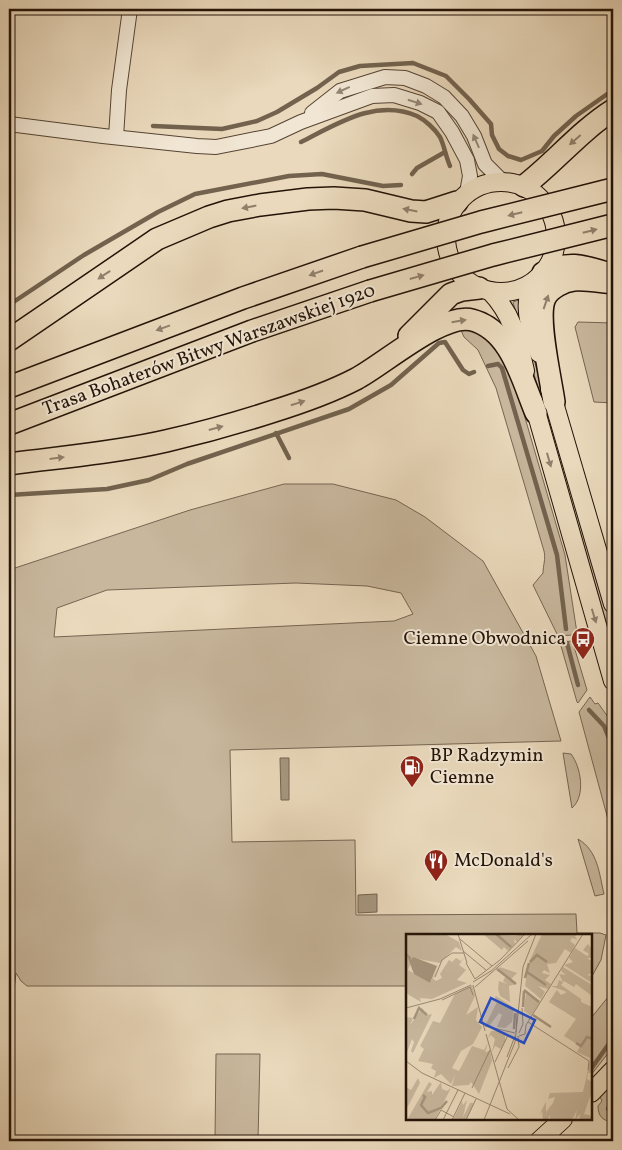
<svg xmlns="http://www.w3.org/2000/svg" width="622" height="1150" viewBox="0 0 622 1150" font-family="Vollkorn,serif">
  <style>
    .green { fill: #c8b79d; stroke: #766552; fill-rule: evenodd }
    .water { fill: #a6967e; stroke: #72624e }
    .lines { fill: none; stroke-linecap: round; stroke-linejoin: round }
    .stream { stroke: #72624e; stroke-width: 4.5 }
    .minor-casing { stroke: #554434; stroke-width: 16 }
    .major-casing { stroke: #231307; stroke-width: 20 }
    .highway-casing { stroke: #231307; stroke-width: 24 }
    .minor { stroke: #f1e6d3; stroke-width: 14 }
    .major { stroke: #ead9bc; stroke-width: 18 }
    .highway { stroke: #ead9bc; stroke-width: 21 }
    .highway-bridge-casing { stroke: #231307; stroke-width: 24; stroke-linecap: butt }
    .highway-bridge { stroke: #ead9bc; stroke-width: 21 }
    .oneway { fill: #948777 }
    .oneway2 { fill: #90806b }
    .labels { text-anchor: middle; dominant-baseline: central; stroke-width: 4; stroke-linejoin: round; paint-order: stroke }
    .street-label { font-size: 19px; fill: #231307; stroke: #f1e6d3 }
    .poi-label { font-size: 19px; fill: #231307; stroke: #f1e6d3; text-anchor: start }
    .inset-river { fill: none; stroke: #a6967e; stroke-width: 2.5 }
    .inset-road { fill: none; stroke: #9a8a74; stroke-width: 1 }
    .view { fill: #1d4ed8; fill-opacity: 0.15; stroke: #1d4ed8; stroke-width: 2.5 }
    .inset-edge { fill: none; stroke: #231307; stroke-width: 2.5 }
  </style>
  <rect width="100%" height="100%" fill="#ead9bc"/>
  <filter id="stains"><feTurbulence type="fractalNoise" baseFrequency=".004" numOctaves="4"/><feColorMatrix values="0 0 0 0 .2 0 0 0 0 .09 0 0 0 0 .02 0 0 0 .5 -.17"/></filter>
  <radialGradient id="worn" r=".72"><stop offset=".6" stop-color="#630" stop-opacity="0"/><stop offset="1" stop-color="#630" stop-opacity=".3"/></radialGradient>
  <g class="green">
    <path d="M519,300L527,336L613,627V646L513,302Z"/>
    <path d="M578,322L613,323V403L594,402L575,327Z"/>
    <path d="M460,328L472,330L489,338L512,373L565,555L577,633L572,635L558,636L533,585L543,573C543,565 546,559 544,551L496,388L478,350L464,337Z"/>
    <path d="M284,484H333L396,500L425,517L483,561L536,656L561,741L230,750L232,842L355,840L356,915L576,914L577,933H600L606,935L601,960L591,978V935H407V986H27L21,981L16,973L9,1034V570L190,510ZM296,583L367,586L401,593L413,614L394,621L54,637L57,608L107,590Z"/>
    <path d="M570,641L573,643L587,690L578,703L577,702L561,646L563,643Z"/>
    <path d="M590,697L595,704L598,703L613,724V838L579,712Z"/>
    <path d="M563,753L571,754C581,767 586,796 572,808Z"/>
    <path d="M578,839C598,851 599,873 604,894L595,896Z"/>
    <path d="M613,991V1047L591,1075V1018Z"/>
    <path d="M216,1054H260L258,1140H215Z"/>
    <path d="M613,1081V1121C603,1122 598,1116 598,1106L602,1101L600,1097Z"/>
  </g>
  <g class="water">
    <path d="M280,758H289V800H281Z"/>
    <path d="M377,894V912L358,913V895Z"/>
  </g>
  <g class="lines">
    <g class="stream">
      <path d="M153,126L222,129L257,121L277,112L317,88L339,72L360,66L413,63L446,76L469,99L491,124L492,135L499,149L508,156L521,160L542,151L554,136L576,116L613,90"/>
      <path d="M301,142C337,124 376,98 417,116C425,120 435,129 440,137C444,145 446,157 450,166"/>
      <path d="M412,174L417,168L445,152"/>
      <path d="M9,305L84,255L158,212L195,194L289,176L322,174L383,186L401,185"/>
      <path d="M488,366L498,364L502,368L557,555L566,629"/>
      <path d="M276,433L289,458"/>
      <path d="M9,495L107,489L149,480L187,464L349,409L391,385L439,343L445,342L463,370L469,374L474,372"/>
      <path d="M567,643L578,685"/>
      <path d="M589,710L604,726L613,748"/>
      <path d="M591,1069L613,1038"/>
      <path d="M608,1109L613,1097"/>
    </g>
    <g class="minor-casing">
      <g id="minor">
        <path d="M312,113L340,91L385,77L405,78L426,86L444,97L462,116L474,136L485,164L502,181"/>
        <path d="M9,124L103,136L197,146L216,147L271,136L301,122L372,96L394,95L420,103L438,112L452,132L467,160L470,176L467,193"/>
        <path d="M116,137L119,90L130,9"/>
      </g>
    </g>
    <g class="major-casing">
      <g id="major">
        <circle cx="501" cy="237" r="55"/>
        <path d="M532,283C522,309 531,328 539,353"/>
        <path d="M490,291C513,315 518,340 525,371"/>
        <path d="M550,389L613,604"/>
        <path d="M533,401L613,681"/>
        <path d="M591,1093L613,1070"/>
        <path d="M539,1141L563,1119"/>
      </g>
    </g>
    <g class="highway-casing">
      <g id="highway">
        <path d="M524,186C555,162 580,131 613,110"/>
        <path d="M543,273C569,260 584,266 610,274"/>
        <path d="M409,336L451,294L462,290L479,288"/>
        <path d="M9,340L157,239L209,217L228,211L260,205L308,199L334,198L365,200L411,211L426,212L457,202"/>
        <path d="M9,387L243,298L362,257"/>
        <path d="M554,402C551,379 536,317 545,298C550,288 564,281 574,280C587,279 601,282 613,283"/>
        <path d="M9,424L252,331L370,291"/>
        <path d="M9,464C61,457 114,453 166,441C201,433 237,423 271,412C300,403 329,393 356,379C383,365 443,312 472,320C511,330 522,380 536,413"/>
      </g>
    </g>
    <use href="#minor" class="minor"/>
    <use href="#major" class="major"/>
    <use href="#highway" class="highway"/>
    <g class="highway-bridge-casing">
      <g id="highway-bridge">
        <path d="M362,257L481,222L613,189"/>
        <path d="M370,291L493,255L613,225"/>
      </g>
    </g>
    <use href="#highway-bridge" class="highway-bridge"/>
  </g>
  <defs><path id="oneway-solid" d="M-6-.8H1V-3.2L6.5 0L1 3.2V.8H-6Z" transform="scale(1.25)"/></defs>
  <g class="oneway">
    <use href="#oneway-solid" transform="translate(343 90) rotate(155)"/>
    <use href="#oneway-solid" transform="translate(415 102) rotate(18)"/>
    <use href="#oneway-solid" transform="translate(476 141) rotate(-114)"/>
  </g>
  <g class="oneway2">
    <use href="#oneway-solid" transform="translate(575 140) rotate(139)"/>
    <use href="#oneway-solid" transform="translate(249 207) rotate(169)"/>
    <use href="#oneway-solid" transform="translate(410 210) rotate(-169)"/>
    <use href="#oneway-solid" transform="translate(515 214) rotate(166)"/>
    <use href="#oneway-solid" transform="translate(590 231) rotate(-14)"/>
    <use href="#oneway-solid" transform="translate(316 273) rotate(161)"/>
    <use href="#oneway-solid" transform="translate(104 275) rotate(146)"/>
    <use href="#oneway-solid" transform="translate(417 277) rotate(-16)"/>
    <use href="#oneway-solid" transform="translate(546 302) rotate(-71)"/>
    <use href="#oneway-solid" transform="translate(459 321) rotate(-9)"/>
    <use href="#oneway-solid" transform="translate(163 328) rotate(160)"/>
    <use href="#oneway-solid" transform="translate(298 403) rotate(-18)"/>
    <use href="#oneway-solid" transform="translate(216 428) rotate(-15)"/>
    <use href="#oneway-solid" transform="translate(57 458) rotate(-7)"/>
    <use href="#oneway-solid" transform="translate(549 460) rotate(74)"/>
    <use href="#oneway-solid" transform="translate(594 616) rotate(73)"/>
  </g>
  <defs>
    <g id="bus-pin" transform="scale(1.25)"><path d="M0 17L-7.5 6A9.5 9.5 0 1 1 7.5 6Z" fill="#8f2418" stroke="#f1e6d3"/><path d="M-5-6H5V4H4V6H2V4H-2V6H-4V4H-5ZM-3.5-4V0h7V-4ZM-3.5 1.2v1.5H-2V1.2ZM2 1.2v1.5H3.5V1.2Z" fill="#fff"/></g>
    <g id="fuel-pin" transform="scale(1.25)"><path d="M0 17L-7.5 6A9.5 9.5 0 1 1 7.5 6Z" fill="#8f2418" stroke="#f1e6d3"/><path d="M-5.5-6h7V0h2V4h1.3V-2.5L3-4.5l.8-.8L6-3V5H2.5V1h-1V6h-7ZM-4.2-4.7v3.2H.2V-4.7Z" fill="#fff"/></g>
    <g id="restaurant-pin" transform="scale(1.25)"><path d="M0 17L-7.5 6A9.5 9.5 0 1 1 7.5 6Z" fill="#8f2418" stroke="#f1e6d3"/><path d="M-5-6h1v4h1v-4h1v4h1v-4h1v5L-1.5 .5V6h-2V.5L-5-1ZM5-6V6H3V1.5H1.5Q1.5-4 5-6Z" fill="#fff"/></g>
  </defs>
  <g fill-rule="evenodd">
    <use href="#bus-pin" x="583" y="639"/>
    <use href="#fuel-pin" x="412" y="767"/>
    <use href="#restaurant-pin" x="436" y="861"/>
  </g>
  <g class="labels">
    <g class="street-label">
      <text transform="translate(209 350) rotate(-20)">Trasa Bohaterów Bitwy Warszawskiej 1920</text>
    </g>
    <g class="poi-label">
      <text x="566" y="639" text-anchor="end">Ciemne Obwodnica</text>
      <text x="430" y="756">BP Radzymin<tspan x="430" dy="22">Ciemne</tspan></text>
      <text x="454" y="861">McDonald's</text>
    </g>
  </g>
  <g transform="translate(406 934)">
    <rect width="186" height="186" fill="#ead9bc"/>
    <path d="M0,0H39L53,8L56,17L50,13L34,29L7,24L2,36L24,49L33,32L27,45L30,47L36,44L34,40L43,26L46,28L50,24L55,27L58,24L53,31L60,36L51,46L61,49L26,65L14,64L15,68L3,61L0,58ZM77,0L108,2L119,0L111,8L108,5L109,10L102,17L98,13L96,16ZM136,0H171L169,3L172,6L166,4L164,7L169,11L165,19L159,15L150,29L141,30L144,39L138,36L136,39L144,41L139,46L145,50L142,55L132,52L139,58L135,65L119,52L121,39L127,42L121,38L124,26ZM182,10L186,15V24H181L186,27V39L181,41L186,42V49L158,31L167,28L163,24L169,14L181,22L183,20L177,16ZM94,33L111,39L105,45L110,50L103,52L104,68L94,62L92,55L93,47L101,50L97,47L100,42L92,36ZM157,33L186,51V62L170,50L168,53L158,47L155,51L175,65V68L186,73V139H182L181,145L186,148V157L178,180L186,182V186H173L174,180L169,186L171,176L166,186H144V181L142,186H137L136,177L133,181L140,168V178L147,169L149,163L142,165L144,159L177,158L182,136L184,124L171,118L174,112L158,102L170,85L143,68L151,56L155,61L161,58L145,52H151L153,46L157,48L153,40L160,41L155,37ZM66,51L69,62L60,81L72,73L70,86L76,93L67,110L55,117L46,134L53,137L66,112L78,116L82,109L79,118L84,117L86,127L73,160L65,148L63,151L46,152L49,141L45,150L35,140L28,144L30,137L25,134L27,130L12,127L18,115L14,112L27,87L34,89L49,60ZM120,57L134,68L125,82L118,77ZM90,62L108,74L106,88L99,94L91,93L96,81L93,79L84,91L81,90L80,86L81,88L91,68L88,66ZM16,74L21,81L26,80L7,119L5,117L8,108L6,105L0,121V83L7,84L4,91ZM85,97H90L108,100L95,98L99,100V107L95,115L89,112L86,118L89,105L85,101L82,104ZM12,144L14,149L0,176V153L5,156ZM23,148L26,150L21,158L26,157V161L35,148L36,155L41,157L45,154L29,185L33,186H1ZM61,166L57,183L64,169H68L60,186H47L56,167L57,171Z" fill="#c8b79d"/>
    <path d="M0,19L5,23V26L7,23L31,32L24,49L8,40Z" fill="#a6967e"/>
    <path class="inset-river" d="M90,0L105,13M124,28L131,21L141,28M91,35L110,50M121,38L140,51M119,44L123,29M118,56L133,68M117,73L118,57M127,81L145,93M8,85L13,74L21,81M108,95L109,79M170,109L175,112L181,103L187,105M17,161L19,163L15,171L22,179L35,174L41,167"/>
    <path class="inset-road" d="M52,0L61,29M54,5L86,32M57,17L80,36M60,29L69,45L94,26L119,0M84,38L126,0M29,43L36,26L46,19H58M67,48L85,37M67,51L79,97M69,53L122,7M36,66L64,53L67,61M0,74L34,65L65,51M75,83L84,68M122,88L183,127L182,136M79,92L109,99M110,98L111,79M113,99L117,90L116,74M80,100L101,175L113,186M113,102L119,100L120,91L177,0M101,123L109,102M0,127L16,139L104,180M89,128L102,101M102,134L113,113L112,102M66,154L84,116M29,186L35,176L48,183M37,186L52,156M46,186L59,159M60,186L70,165M78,186L109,108L117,33L130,0"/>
    <path class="view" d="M85,64L129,86L118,109L74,88Z"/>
    <rect width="186" height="186" class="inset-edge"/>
  </g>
  <rect width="622" height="1150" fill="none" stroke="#ead9bc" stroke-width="30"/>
  <rect x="10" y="10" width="602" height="1130" fill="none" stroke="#231307" stroke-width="2.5"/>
  <rect x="15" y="15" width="592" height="1120" fill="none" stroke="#231307"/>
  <rect width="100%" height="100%" filter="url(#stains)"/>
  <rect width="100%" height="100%" fill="url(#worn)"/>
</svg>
